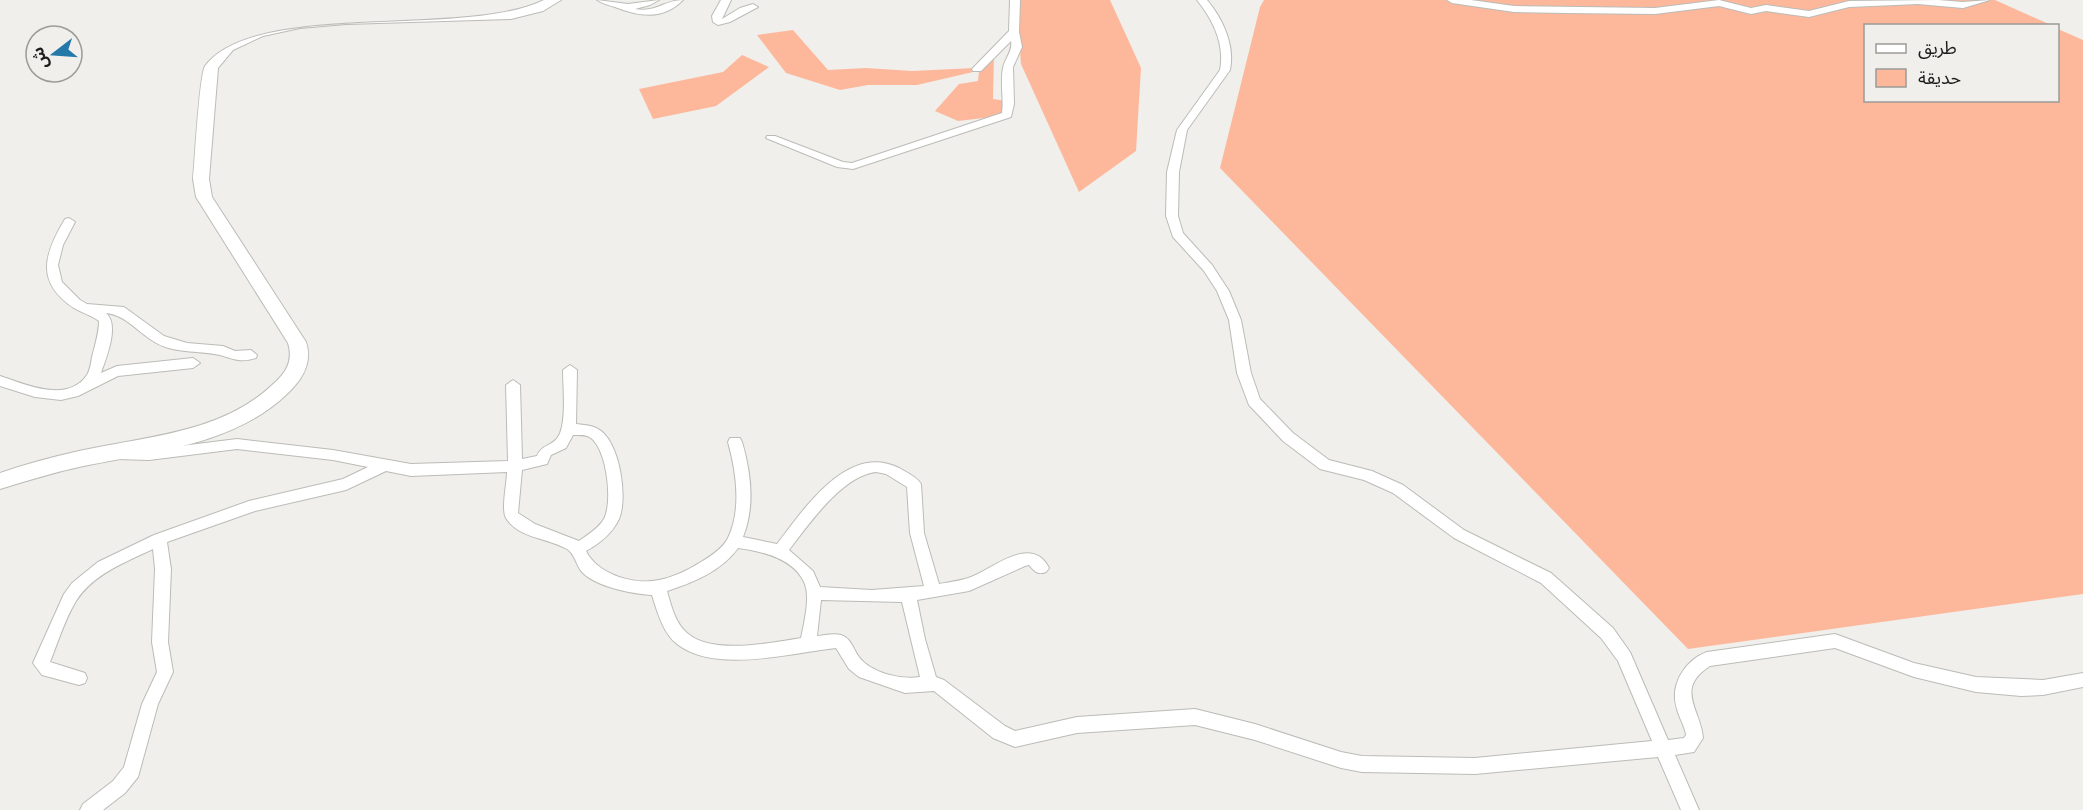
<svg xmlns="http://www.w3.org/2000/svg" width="2083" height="810" viewBox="0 0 2083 810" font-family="Jost,'Noto Sans Arabic',sans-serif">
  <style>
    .green { fill: #fdb89c }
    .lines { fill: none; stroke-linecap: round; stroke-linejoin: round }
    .street-casing { stroke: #bbbbb7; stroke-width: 2 }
    .secondary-casing { stroke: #bbbbb7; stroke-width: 2 }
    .street { fill: #fff; fill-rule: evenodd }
    .secondary { fill: #fff; fill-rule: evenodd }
  </style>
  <rect width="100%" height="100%" fill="#f0efeb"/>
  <g class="green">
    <path d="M1016,0H1110L1141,68L1136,151L1079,192L1021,64Z"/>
    <path d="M1264,0H1995L2051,25L1866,26V100H2058V29L2083,40V594L1688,649L1220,168L1260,7Z"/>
    <path d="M793,30L828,70L866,68L912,71L974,68L973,72L917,85H868L840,90L786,73L757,35Z"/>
    <path d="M994,54L993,99L1006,101L1009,115L958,121L935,111L959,84L978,81L980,61Z"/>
    <path d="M742,55L769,67L716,106L653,119L639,89L723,72Z"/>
  </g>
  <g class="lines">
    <g class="street-casing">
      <g id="street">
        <path d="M597,0L628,4L659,0L650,5L635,9C656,13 664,0 683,0C662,21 638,16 615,7C609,5 603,4 597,0Z"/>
        <path d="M721,0H731L722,19L740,8L753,4L758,7L730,22L718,25L713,22L712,16Z"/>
        <path d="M1010,0H1020L1019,32L1022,47L1013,67L1014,104L1011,117L853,169L837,167L766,138L767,136H775L843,162L852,163L1002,113C1004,98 1000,83 1003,68C1005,58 1013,51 1011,41L981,71H973L972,69L1009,31Z"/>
        <path d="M1197,0H1207C1223,19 1235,45 1230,70L1187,130L1179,172L1178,216L1183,233L1212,265L1229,291L1241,320L1251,373L1260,399L1293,433L1329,460L1372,471L1403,485L1464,530L1551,573L1613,628L1630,652L1668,740L1684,738L1686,735C1685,726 1679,718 1677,709C1669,685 1685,660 1707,652L1835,634L1914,663L1976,677L2043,680L2083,673V687L2043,695L2021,696L1976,692L1914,677L1835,648L1710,666C1674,689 1701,710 1703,738L1694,752L1675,755L1699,810H1681L1658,757L1475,774L1362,772L1341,768L1255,740L1195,725L1077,733L1015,747L993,738L934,691L905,693L859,677L849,669L836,648C791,653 715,674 677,644C663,633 657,611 652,595C633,594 596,587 582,572C576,565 575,554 567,549C548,538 518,538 506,518C501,510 507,482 507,472L411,476L386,471L346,490L255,511L167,542L171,569L168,642L173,672L158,704L138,777L125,793L103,810H80L83,804L113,781L124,767L142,704L157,672L152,642L155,569L153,549C126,562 93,574 76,601C65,619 58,642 50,662L85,673L87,678L85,683L79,685L42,675L33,663L64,594L72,583L98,562L154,535L249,501L343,479L368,467L333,460L237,449L149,460L117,459L115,455L117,451L149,450L237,439L333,450L411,464L508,461L506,385L513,380L520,385L522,459L537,456C541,445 552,446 558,437C567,424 563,387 563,370L570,365L577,370L576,424C583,425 592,425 598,429C620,441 628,498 619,519C612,534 600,543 586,551C598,575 634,585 659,580C674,577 688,570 701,562C711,556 723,548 728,538C742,509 736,471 728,442L730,438H740L742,442C751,472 755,507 743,537L777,544C804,509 848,442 899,468C906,472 917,477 921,484L924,533L939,584C949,582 961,581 971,577C994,568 1032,534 1049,568L1046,572C1038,575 1035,572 1029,565L1025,566L969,591L917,600L925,639L936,677L944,680L1005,726L1015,731L1077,717L1195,709L1255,724L1341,752L1362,756L1475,758L1652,741L1618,661L1601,638L1541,583L1454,538L1393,493L1364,480L1320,469L1283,441L1249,405L1237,373L1229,320L1217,291L1204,271L1173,237L1166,216L1167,172L1177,130L1220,70C1225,44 1213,20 1197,0ZM573,435C579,435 586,434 591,438C607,450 613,502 604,519C598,529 587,535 579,541L535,524L518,513L522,470L547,464L551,455L566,448ZM876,472L886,474L907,487L910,533L924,586L872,590L820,587L813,571L789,550C809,524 842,476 876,472ZM738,548C761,551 793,558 804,582C811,596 804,623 801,638C771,643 711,655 687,633C675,623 671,605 667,591C692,583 722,571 738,548ZM821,600L902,602L920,677C901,680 871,673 859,657C853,649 851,638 841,635C834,633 825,635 817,636Z"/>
        <path d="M1447,0H1471L1514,6L1655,8L1719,0L1751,8L1766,5L1809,11L1849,1L1938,0L1963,2L1990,0L1963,8L1918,4L1849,7L1809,17L1766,11L1751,14L1719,6L1655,14L1566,13L1514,12L1452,3Z"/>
        <path d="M69,218L75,222L63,245L58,265L62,282L80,300L87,304L124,307L164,336L187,343L223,346L235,351L251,350L257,355L256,358C240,363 234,359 220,355C197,350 173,354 153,341C137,331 125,315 106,313C120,325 106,358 101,373L117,366L193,358L200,363L193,368L118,376L78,396L61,400L35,397L0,386V376C25,384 67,404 87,375C90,370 91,363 92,357C95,345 99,333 99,321C91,315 82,313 74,308C35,282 44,254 65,219Z"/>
      </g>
    </g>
    <g class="secondary-casing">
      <path id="secondary" d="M544,0H561L543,11L511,19L346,24L300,28L263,36L233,50L218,68L209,179L212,197L306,342C313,363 302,380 287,394C233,446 149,452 79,467C52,473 26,481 0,489V473C26,464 52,457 79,451C144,437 221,433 271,386C285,374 294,362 288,343L196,197L193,179C195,160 199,77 205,66C254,0 464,39 544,0Z"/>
    </g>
    <use href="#street" class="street"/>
    <use href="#secondary" class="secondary"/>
  </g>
  <rect x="1864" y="24" width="195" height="78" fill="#f0efeb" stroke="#9b9b98" stroke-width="1.5"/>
  <rect x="1876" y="44" width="30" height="9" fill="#ffffff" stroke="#9b9b98" stroke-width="1.5"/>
  <text x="1918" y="54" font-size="18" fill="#1c1c1b">طريق</text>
  <rect x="1876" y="69" width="30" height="18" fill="#fdb89c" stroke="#9b9b98" stroke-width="1.5"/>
  <text x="1918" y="84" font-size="18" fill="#1c1c1b">حديقة</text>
  <g transform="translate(54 54) rotate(253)"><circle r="28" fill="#f0efeb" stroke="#9b9b98" stroke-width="1.5"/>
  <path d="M0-4.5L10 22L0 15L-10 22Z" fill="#2479a9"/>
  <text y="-9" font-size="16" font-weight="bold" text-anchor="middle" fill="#1c1c1b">ش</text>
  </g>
</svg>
